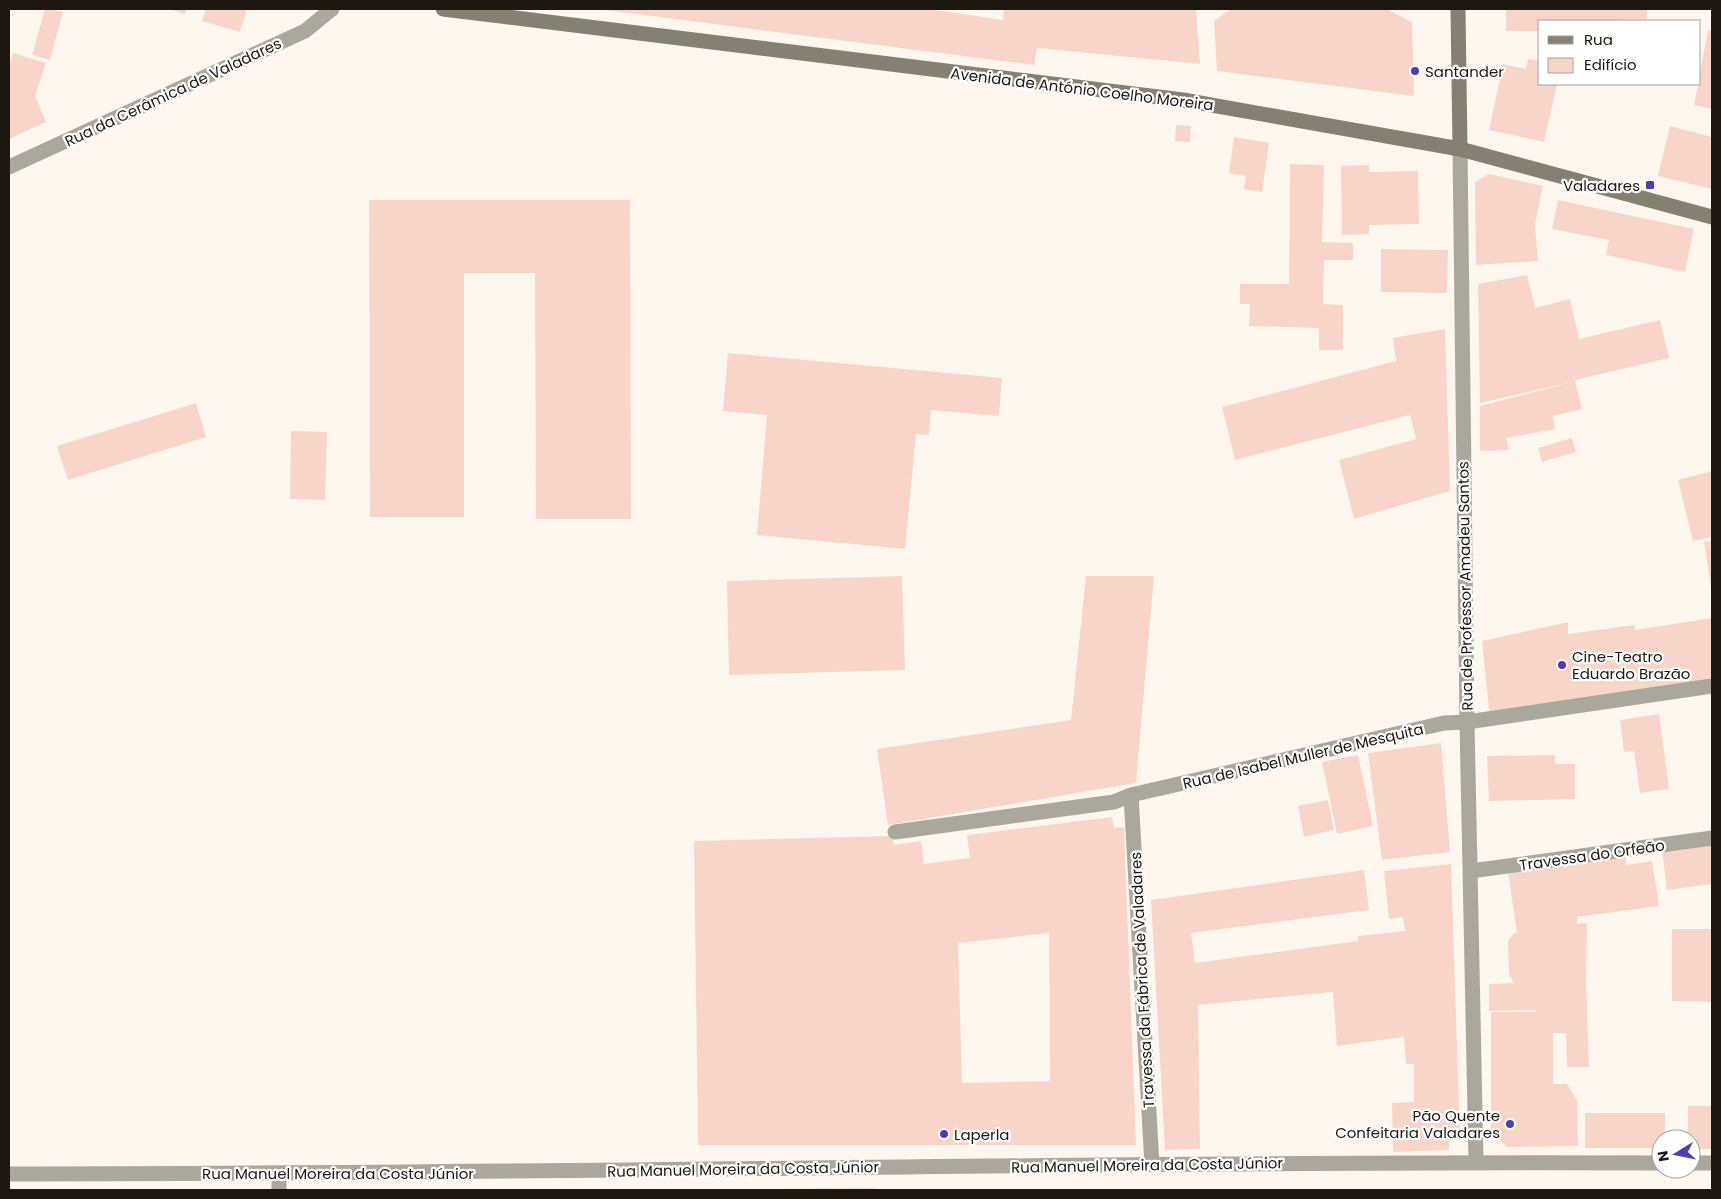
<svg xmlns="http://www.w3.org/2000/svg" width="1721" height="1199" viewBox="0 0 1721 1199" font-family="Poppins,sans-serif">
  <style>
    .building { fill: #f9d5c9; fill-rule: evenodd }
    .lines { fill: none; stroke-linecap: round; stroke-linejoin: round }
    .street { stroke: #aaa89d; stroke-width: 15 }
    .secondary { stroke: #858172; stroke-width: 15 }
    .poi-dot { fill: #503cb4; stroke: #fff; stroke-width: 2 }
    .labels { text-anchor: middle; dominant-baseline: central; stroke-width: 4.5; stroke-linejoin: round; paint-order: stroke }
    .poi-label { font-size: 15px; fill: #1e1711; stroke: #fff; text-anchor: start }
    .street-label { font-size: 15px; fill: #1e1711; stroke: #fff }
  </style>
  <rect width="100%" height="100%" fill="#fff7ef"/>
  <g class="building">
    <path d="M45,9L63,12L50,60L32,55Z"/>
    <path d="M169,9H186L185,14Z"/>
    <path d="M206,9H247L240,32L202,21Z"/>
    <path d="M597,9H929L1003,20L1004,9H1182L1196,10L1200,64L1037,48L1034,65Z"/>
    <path d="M1231,9H1387L1412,22L1414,96L1217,71L1214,21Z"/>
    <path d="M1506,9H1647V19H1622V21H1540V31H1506Z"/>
    <path d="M1708,30L1712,31V109L1694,105L1698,84H1700V73Z"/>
    <path d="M13,53L46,63L35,96L46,122L9,139V67Z"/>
    <path d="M1528,59L1540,61V84H1557L1544,142L1489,130L1503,64L1526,69Z"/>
    <path d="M1176,125L1191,126L1190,142L1175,141Z"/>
    <path d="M1670,126L1712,137V189L1658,176Z"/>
    <path d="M1234,137L1269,143L1262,192L1244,189L1246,176L1229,173Z"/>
    <path d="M1290,164L1324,165L1322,242L1353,243V260H1324L1323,304L1343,305V350H1319V328L1249,326L1250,304H1240V284H1289Z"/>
    <path d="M1369,165V172L1418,171L1419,224L1369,225V234L1342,235L1341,166Z"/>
    <path d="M1489,174L1543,186L1535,224L1538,261L1476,265L1475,182Z"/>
    <path d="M369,200H630L631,519H536L535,273H464V517H370Z"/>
    <path d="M1558,200L1694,229L1685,272L1606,255L1609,240L1552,229Z"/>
    <path d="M1381,249L1448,250L1447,293L1381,292Z"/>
    <path d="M1527,275L1535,308L1570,299L1579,339L1660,320L1669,358L1575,380L1582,409L1553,416L1555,429L1506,438L1509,450L1480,451V406L1572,382L1480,403L1478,284Z"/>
    <path d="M1445,329L1450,491L1354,519L1339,460L1416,439L1410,415L1235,460L1222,407L1396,361L1393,338Z"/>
    <path d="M728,353L1002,378L999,416L931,410L929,435L916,434L905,549L757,535L767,415L723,411Z"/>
    <path d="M196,403L206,437L68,480L57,446Z"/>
    <path d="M291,431L327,432L325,500L290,499Z"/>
    <path d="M1572,438L1576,452L1542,462L1538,448Z"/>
    <path d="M1712,471V537L1693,541L1678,480Z"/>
    <path d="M1712,541V588H1711L1704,542Z"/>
    <path d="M902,576L905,670L729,675L727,581Z"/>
    <path d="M1086,576H1154L1136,783L888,825L877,749L1071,720Z"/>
    <path d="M1712,618V680L1490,711L1489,709L1482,641L1568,622V634L1634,625L1635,630Z"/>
    <path d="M1659,714L1669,789L1640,793L1634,751L1624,752L1620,720Z"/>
    <path d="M1441,743L1450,852L1382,860L1368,753Z"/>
    <path d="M1358,755L1373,826L1337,834L1322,762Z"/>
    <path d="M1555,755V764H1575V799L1489,801L1487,756Z"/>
    <path d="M1328,800L1334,830L1304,837L1298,806Z"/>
    <path d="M1112,817L1114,828L1124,827L1136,1145H698L694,841L892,836L894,845L921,841L924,864L970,858L967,835ZM1049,933L1050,1081L962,1083L958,943Z"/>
    <path d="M1712,843V884L1667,890L1662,850Z"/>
    <path d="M1625,856L1626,865L1652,861L1659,906L1577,917V924L1587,923L1586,981L1589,1067H1567L1566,1033H1553V1084H1567L1576,1099H1577L1578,1146L1507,1147L1491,1130V1012H1536V1010L1489,1011V984L1514,983L1509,974L1508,941L1514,933H1517L1508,872Z"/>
    <path d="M1451,864L1460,1138H1449V1150L1393,1152L1392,1103L1414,1102V1064H1406L1404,1037L1337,1046L1333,992L1198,1005L1200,1149L1165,1150L1151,900L1364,870L1369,910L1191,933L1195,963L1358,941V936L1405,931L1403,917L1389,919L1384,871Z"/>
    <path d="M1672,929H1712V1002L1672,1001Z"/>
    <path d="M1688,1106H1712V1149H1691V1139H1688Z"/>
    <path d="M1585,1113H1665V1139H1661V1148H1585Z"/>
    <path d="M875,1188V1190H767V1189Z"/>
  </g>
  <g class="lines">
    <g class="street">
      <path d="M1460,149L1467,722L1476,1162"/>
      <path d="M9,167L305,31L332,9"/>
      <path d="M1131,795L1152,1165"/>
      <path d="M895,832L1114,802L1131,795L1444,723L1467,722L1712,686"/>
      <path d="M1471,871L1712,838"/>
      <path d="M1691,1163H1712"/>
      <path d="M9,1174C560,1174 1110,1161 1661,1163"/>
      <path d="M279,1174V1190"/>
    </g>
    <g class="secondary">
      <path d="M443,9L1183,100L1460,149L1712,217"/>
      <path d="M1458,9L1460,149"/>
    </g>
  </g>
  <g class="poi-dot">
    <circle cx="1415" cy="71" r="5"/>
    <rect x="1645" y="180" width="10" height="10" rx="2.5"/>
    <circle cx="1562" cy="665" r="5"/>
    <circle cx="1510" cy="1124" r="5"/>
    <circle cx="944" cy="1134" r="5"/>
  </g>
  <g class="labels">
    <g class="poi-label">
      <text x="1425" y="71">Santander</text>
      <text x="1640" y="185" text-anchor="end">Valadares</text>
      <text x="1572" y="656">Cine-Teatro<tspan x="1572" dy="17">Eduardo Brazão</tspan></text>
      <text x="1500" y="1115" text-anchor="end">Pão Quente<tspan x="1500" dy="17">Confeitaria Valadares</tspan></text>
      <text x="954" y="1134">Laperla</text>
    </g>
    <g class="street-label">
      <text transform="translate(1082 89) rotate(7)">Avenida de António Coelho Moreira</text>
      <text transform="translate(173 92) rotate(-25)">Rua da Cerâmica de Valadares</text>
      <text transform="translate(1465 586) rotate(-91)">Rua de Professor Amadeu Santos</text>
      <text transform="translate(1303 756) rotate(-13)">Rua de Isabel Muller de Mesquita</text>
      <text transform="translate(1592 855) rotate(-8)">Travessa do Orfeão</text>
      <text transform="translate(1142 980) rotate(-93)">Travessa da Fábrica de Valadares</text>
      <text transform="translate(1147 1165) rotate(-1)">Rua Manuel Moreira da Costa Júnior</text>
      <text transform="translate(743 1169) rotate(-1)">Rua Manuel Moreira da Costa Júnior</text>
      <text x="338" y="1173">Rua Manuel Moreira da Costa Júnior</text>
    </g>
  </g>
  <rect width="1721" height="1199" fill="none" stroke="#1e1711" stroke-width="20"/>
  <rect x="1538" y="20" width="162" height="65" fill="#ffffff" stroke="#a5a2a0"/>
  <rect x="1548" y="36" width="25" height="8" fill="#858172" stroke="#a5a2a0"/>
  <text x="1584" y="45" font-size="15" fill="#1e1711">Rua</text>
  <rect x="1548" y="58" width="25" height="15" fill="#f9d5c9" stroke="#a5a2a0"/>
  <text x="1584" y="70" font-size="15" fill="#1e1711">Edifício</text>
  <g transform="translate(1676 1154) rotate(260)"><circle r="24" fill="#ffffff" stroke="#a5a2a0"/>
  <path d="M0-4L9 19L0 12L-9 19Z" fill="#503cb4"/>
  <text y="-8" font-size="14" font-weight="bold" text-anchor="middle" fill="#1e1711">N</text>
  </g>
</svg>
